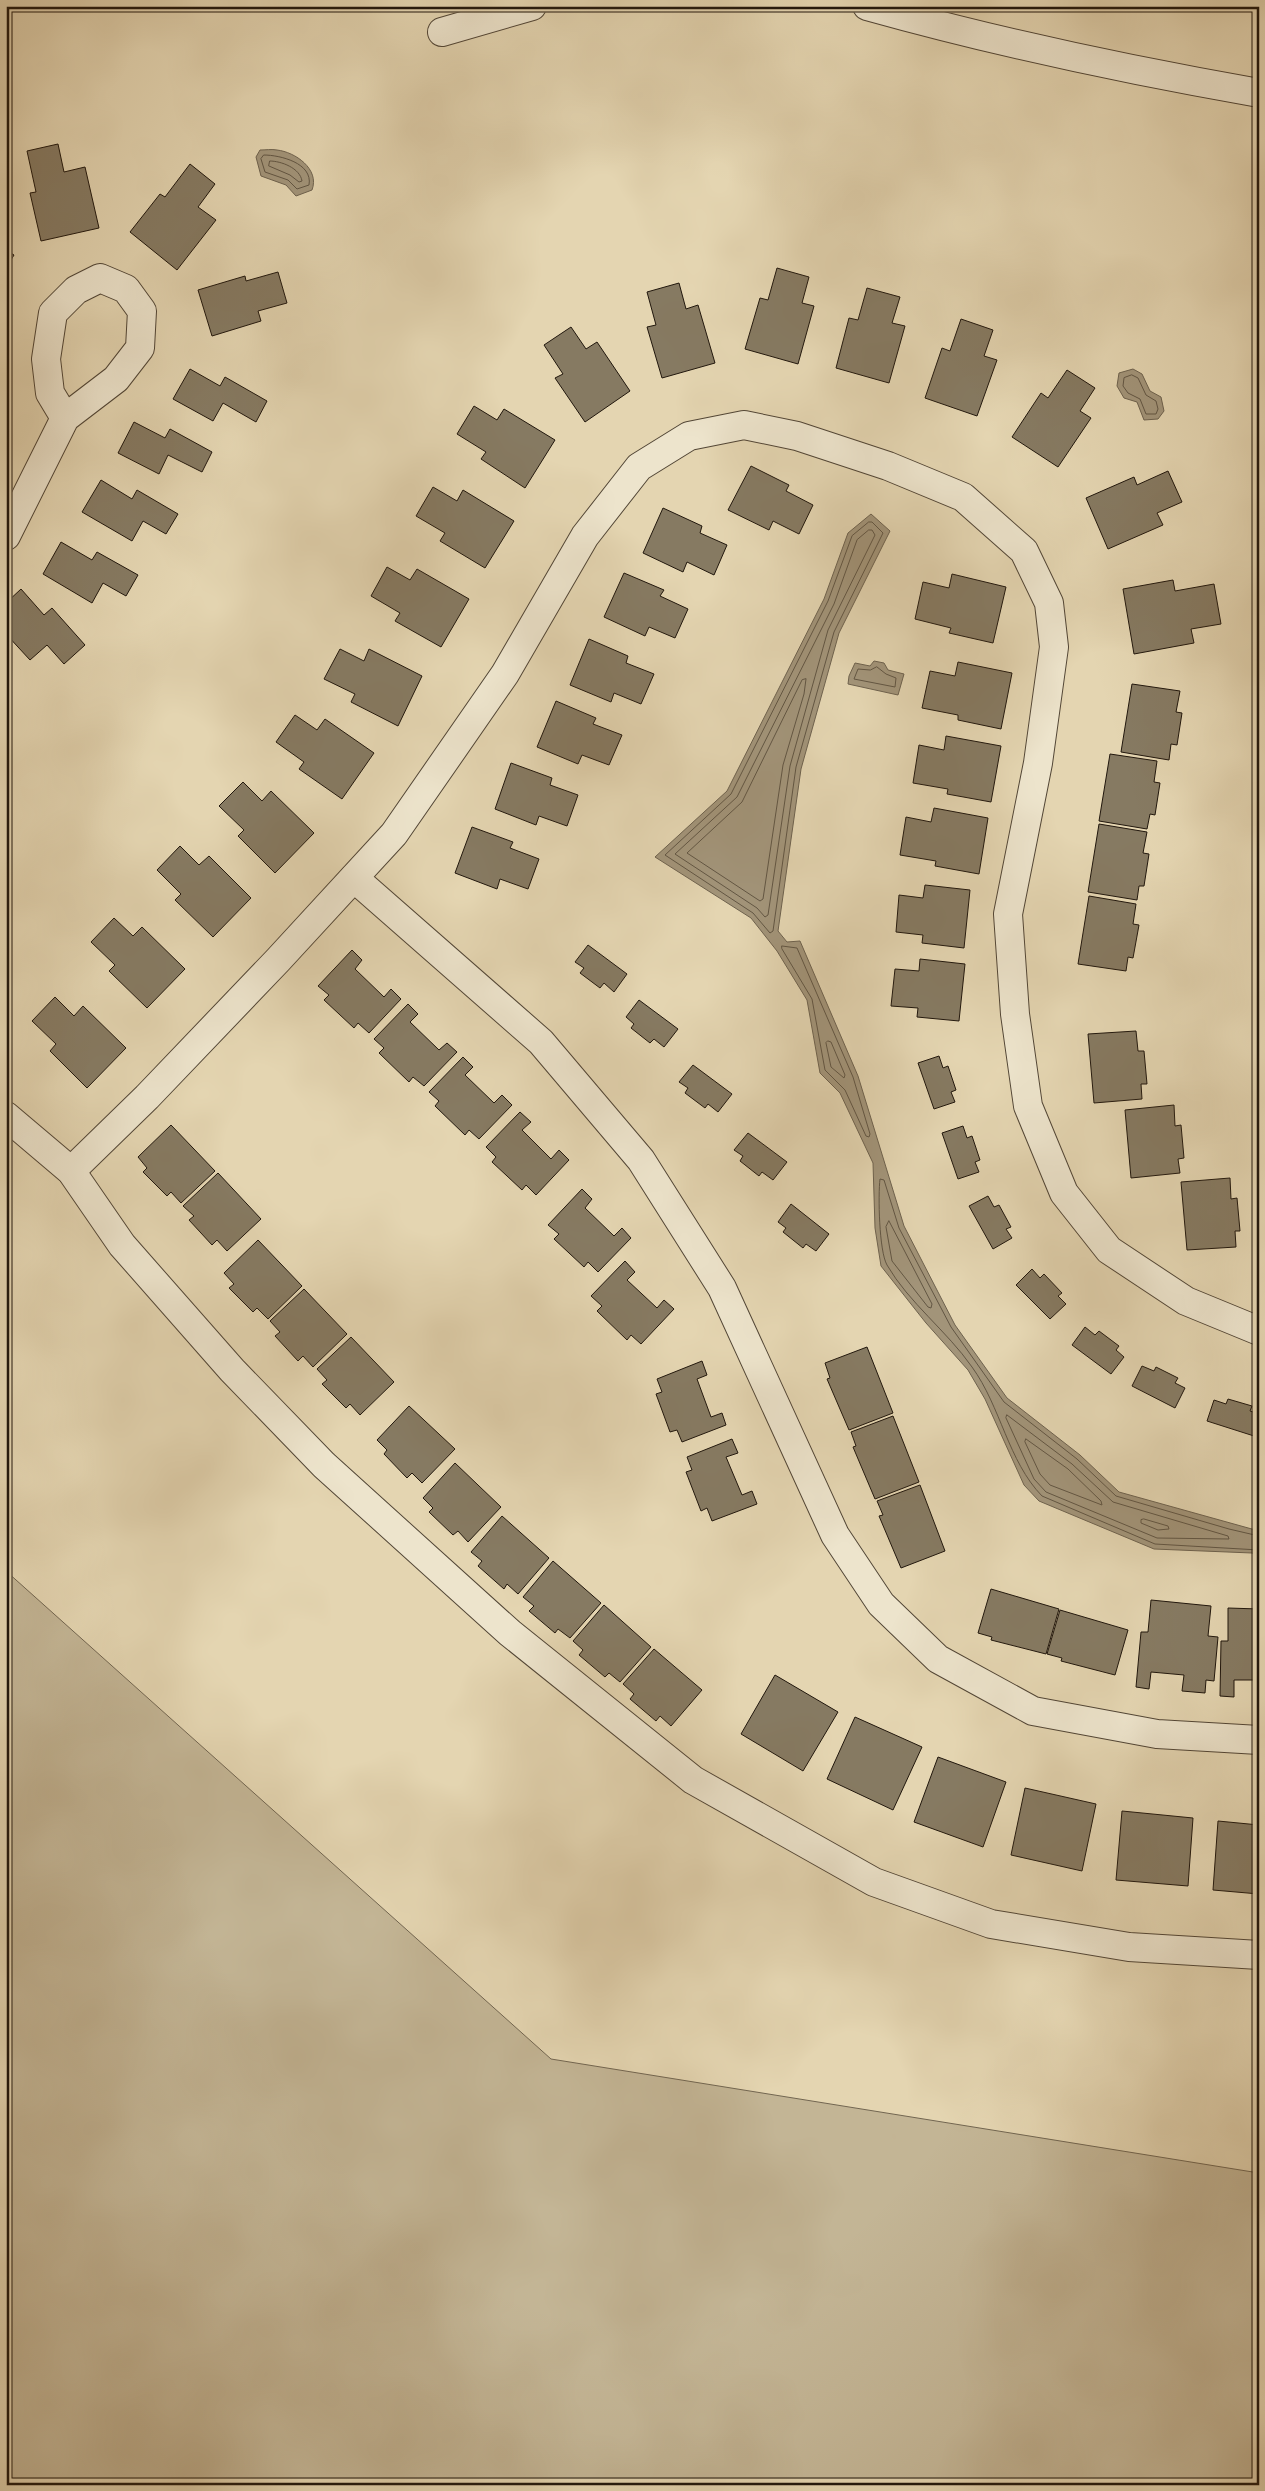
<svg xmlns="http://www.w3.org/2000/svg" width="1265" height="2491" viewBox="0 0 1265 2491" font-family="'IM FELL DW Pica',serif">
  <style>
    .green { fill: #c3b595; stroke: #726651 }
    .water { fill: #a29479; stroke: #6e624e }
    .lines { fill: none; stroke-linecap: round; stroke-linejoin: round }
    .shore { stroke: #625643; stroke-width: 1 }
    .building { fill: #867a62; stroke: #21170d }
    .minor-casing { stroke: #524636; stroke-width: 30 }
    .minor { stroke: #ede4cc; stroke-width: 28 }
  </style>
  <rect width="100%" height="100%" fill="#e4d5b1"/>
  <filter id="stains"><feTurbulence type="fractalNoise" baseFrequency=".004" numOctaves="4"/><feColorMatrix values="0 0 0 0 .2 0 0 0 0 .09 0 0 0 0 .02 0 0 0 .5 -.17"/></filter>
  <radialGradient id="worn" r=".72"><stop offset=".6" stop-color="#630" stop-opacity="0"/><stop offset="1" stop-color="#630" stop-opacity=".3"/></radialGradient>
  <path class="green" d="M6,1571L551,2059L1259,2173V2485H6Z"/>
  <g class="water">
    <path d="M260,150C265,150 272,149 277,150C295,152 320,169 312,190L296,196L286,185L261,176L256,157Z"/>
    <path d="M1133,369L1142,374L1150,391L1161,397L1164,411L1158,419L1144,420L1137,402L1124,398L1117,386L1119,373Z"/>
    <path d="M871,514L890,531L839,633L801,769L778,931L787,942L800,941L858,1076L904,1226L955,1325L1007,1398L1080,1455L1119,1492L1259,1531V1555L1252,1553L1154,1549L1039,1501L1024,1485L985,1399L968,1370L926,1323L881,1266L875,1228L873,1163L840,1093L820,1073L807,1000L777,951L751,918L655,857L727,791L824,599L848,533Z"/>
    <path d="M874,661L884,663L888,670L904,674L898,695L848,684L849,676L855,663L870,666Z"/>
  </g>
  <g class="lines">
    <g class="shore">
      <path d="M264,155C280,155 313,163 309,185L297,189L288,180L265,172L261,159Z"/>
      <path d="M270,161C281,161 300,168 302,181L299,182L290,175L269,166Z"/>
      <path d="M1132,375L1138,378L1146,395L1156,401L1158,409L1156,414H1146L1140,399L1128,393L1123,386L1124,378Z"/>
      <path d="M869,522H872L883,533L834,632L796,767L773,931L770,933L753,913L665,855L731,794L828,601L852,536Z"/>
      <path d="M869,530H872L875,535L828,630L790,766L768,915L765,917L757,908L675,854L737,797L834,604L857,540Z"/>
      <path d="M877,667L886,674L896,678L895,687L854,679L858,669L870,670Z"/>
      <path d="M806,679L804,694L783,765L763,899L760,901L687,853L742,802L802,680Z"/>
      <path d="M782,946L797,948L853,1077L870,1134L869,1137L866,1136L845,1090L825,1070L812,999L782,949Z"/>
      <path d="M828,1041L831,1042L845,1075L844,1078L831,1067L826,1043Z"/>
      <path d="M889,1221L932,1304L931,1308L928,1307L892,1261L886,1227Z"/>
      <path d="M1007,1415L1072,1464L1113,1502L1228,1536L1229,1539L1157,1538L1046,1492L1034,1479L1006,1418Z"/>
      <path d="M1026,1439L1068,1469L1101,1501L1102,1505L1050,1485L1040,1474L1025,1442Z"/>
      <path d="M1144,1519L1168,1526L1169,1529L1158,1530L1141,1523V1520Z"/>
      <path d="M1259,1536L1229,1529L1116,1496L1077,1459L1004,1402L951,1327L899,1228L884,1180L880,1179C878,1195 879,1251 887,1265C909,1303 947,1331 972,1367C1001,1407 1008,1461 1042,1496L1155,1544L1259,1550"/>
    </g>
  </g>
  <g class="building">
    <path d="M58,144L64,172L85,167L99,228L41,241L30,193L36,192L27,151Z"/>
    <path d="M190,164L215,184L198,207L216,220L177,270L130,232L160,194L165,197Z"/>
    <path d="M6,250L14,255L6,268Z"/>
    <path d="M777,268L809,277L802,303L814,306L798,364L745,349L760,298L768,300Z"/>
    <path d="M278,272L287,303L258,311L261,321L212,336L198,290L245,276L246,281Z"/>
    <path d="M679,283L686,309L698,305L715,363L662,378L647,327L656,325L647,292Z"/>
    <path d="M867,288L900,297L892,323L905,326L889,383L836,368L849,318L858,320Z"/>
    <path d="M961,319L993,330L984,356L997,360L977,416L925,398L942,348L950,351Z"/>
    <path d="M571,327L586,349L597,342L630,391L585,422L555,378L563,374L544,345Z"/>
    <path d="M190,369L220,386L225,377L267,401L256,422L223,403L213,421L173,399Z"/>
    <path d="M1067,370L1095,388L1080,411L1091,418L1058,467L1012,437L1041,393L1048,398Z"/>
    <path d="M474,406L497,420L504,409L555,440L525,488L481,459L486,452L457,434Z"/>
    <path d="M134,422L165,438L170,429L212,452L202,472L168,455L159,474L118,453Z"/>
    <path d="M751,466L789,485L786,491L813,505L799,534L773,521L769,530L728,510Z"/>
    <path d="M1168,471L1182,502L1157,513L1163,525L1108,549L1086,498L1134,477L1137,485Z"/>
    <path d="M101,480L132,499L137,490L178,514L166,534L143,521L132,541L82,512Z"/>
    <path d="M433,487L457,501L463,490L514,521L485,568L440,541L445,533L416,516Z"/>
    <path d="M663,508L702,526L700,533L727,545L714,575L687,562L683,572L643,553Z"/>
    <path d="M61,542L92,560L97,552L138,575L126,596L103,583L92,603L43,574Z"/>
    <path d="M387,567L410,580L417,569L469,599L441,647L395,621L400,613L371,596Z"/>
    <path d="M624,573L664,590L660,596L688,609L675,638L649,627L645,636L604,617Z"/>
    <path d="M952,574L1006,587L993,643L949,633L951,628L915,619L923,582L949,588Z"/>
    <path d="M1173,580L1175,591L1214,584L1221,624L1191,629L1194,643L1134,654L1123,589Z"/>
    <path d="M21,589L44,615L52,608L85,645L64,664L47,645L30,660L6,634V603Z"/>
    <path d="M589,639L628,656L626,663L654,674L641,704L614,693L611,702L570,685Z"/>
    <path d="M340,649L364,661L369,649L422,676L398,726L351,702L355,694L324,679Z"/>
    <path d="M958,662L1012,673L1001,729L958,720V715L922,708L930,671L955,676Z"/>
    <path d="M1132,684L1180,691L1176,712L1182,713L1177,745L1171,744L1169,760L1121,752Z"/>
    <path d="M556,701L596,718L593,724L622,735L609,765L582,755L578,764L537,747Z"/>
    <path d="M295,715L317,730L325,719L374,753L342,799L299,769L304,762L276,742Z"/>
    <path d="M946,736L1001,746L991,802L947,794L948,789L913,783L919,745L944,750Z"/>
    <path d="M1110,754L1157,761L1154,782L1160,783L1155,815L1150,814L1147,829L1099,821Z"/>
    <path d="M511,763L552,778L550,785L578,795L567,826L539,816L536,825L495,809Z"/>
    <path d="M243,782L262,801L271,791L314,833L275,873L238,836L244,830L219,806Z"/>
    <path d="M934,808L988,818L979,874L935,866L936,861L900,855L906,817L931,822Z"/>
    <path d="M1099,824L1147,832L1143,853L1149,854L1144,886H1139L1137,900L1088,892Z"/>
    <path d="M472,827L513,842L510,848L539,859L528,889L500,879L497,889L455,873Z"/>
    <path d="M180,846L199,865L209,856L251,898L213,937L175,900L181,894L157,870Z"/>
    <path d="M925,885L970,890L964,948L922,943L923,935L896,932L899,895L923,898Z"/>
    <path d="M1089,896L1136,904L1133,924L1139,925L1133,958L1128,957L1126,971L1078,964Z"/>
    <path d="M114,918L133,936L142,927L185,969L147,1008L109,971L115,965L91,942Z"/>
    <path d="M588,945L627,974L614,992L604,983L600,988L580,973L584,968L575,962Z"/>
    <path d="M352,950L362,960L355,969L384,997L391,989L401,999L369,1033L358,1023L354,1028L324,1000L329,995L318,986Z"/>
    <path d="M920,959L965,964L959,1021L917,1017L918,1008L891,1006L895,969L919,971Z"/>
    <path d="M55,997L74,1016L83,1006L126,1048L87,1088L50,1051L56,1044L32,1021Z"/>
    <path d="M639,1000L678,1029L664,1047L654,1039L650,1043L631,1028L634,1024L626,1017Z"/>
    <path d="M408,1004L418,1014L410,1022L439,1050L447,1043L457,1052L424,1086L413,1077L409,1082L379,1053L384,1048L374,1039Z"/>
    <path d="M1136,1031L1138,1051H1144L1147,1084H1141L1142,1099L1094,1103L1088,1034Z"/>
    <path d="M939,1056L943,1068L948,1066L956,1090L951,1092L955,1102L934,1109L918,1063Z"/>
    <path d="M463,1057L473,1067L465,1075L494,1103L502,1095L512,1105L479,1139L469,1130L465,1135L435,1106L439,1101L429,1092Z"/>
    <path d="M693,1065L732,1094L718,1112L708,1104L705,1108L685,1093L688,1088L679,1082Z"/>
    <path d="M1174,1105L1175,1126L1181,1125L1184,1158L1178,1159L1180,1173L1131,1178L1125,1110Z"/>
    <path d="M520,1112L531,1122L522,1130L551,1159L559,1150L569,1160L536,1195L526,1185L522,1190L492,1162L496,1157L486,1147Z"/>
    <path d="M171,1125L215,1171L181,1203L171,1192L167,1196L143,1172L147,1168L138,1157Z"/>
    <path d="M963,1126L967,1138L972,1136L980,1160L975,1162L979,1172L958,1179L942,1133Z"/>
    <path d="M748,1133L787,1162L773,1180L762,1172L759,1176L740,1161L743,1156L734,1150Z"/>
    <path d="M218,1173L261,1219L227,1251L217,1240L212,1245L189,1220L194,1216L183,1206Z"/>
    <path d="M1230,1178L1231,1199L1237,1198L1240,1231H1235L1236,1247L1187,1250L1181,1182Z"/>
    <path d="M582,1189L592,1199L585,1208L614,1236L622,1228L631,1238L598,1272L588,1262L584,1267L554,1239L559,1234L548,1225Z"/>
    <path d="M988,1196L994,1207L999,1205L1011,1227L1006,1229L1012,1238L993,1249L969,1206Z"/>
    <path d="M791,1204L829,1234L816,1251L806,1244L803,1248L783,1232L786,1228L778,1222Z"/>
    <path d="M258,1240L302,1286L268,1319L257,1308L253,1312L229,1288L234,1284L224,1273Z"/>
    <path d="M625,1261L635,1272L627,1280L657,1308L664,1300L674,1309L641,1344L631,1335L627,1340L597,1311L602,1306L591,1296Z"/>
    <path d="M1032,1269L1040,1278L1044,1274L1062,1293L1058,1296L1066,1304L1050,1319L1016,1285Z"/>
    <path d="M304,1289L347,1334L313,1367L303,1356L298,1361L275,1336L280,1332L270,1321Z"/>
    <path d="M1085,1327L1095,1335L1099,1331L1119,1346L1116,1350L1124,1357L1111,1374L1072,1345Z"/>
    <path d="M351,1337L394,1382L360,1415L350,1404L346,1408L322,1384L327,1380L317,1369Z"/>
    <path d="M867,1347L893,1413L849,1430L827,1379L830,1378L825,1363Z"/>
    <path d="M702,1361L707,1375L697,1379L711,1417L722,1413L726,1425L682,1442L677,1430L670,1432L656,1394L662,1392L657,1379Z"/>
    <path d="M1142,1366L1154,1371L1156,1367L1178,1378L1175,1383L1185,1388L1175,1408L1132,1386Z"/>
    <path d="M1228,1399L1252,1406L1250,1411L1259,1414L1254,1436L1207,1421L1214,1400L1226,1404Z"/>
    <path d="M409,1406L455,1449L422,1483L412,1473L407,1478L384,1454L387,1450L377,1440Z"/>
    <path d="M893,1416L919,1482L875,1499L853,1447L856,1446L851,1432Z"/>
    <path d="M732,1439L738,1453L726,1457L742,1495L752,1491L757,1504L712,1521L707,1508L701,1511L686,1472L692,1470L687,1457Z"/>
    <path d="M455,1463L501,1507L468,1542L458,1531L453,1535L429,1512L433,1508L423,1498Z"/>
    <path d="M920,1485L945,1551L901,1568L879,1516L883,1515L877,1501Z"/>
    <path d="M502,1516L549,1558L518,1594L507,1584L504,1589L478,1566L482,1561L471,1552Z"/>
    <path d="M553,1561L601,1603L570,1638L558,1629L555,1633L529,1611L534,1606L523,1597Z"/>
    <path d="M991,1589L1059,1609L1046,1654L991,1640L992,1637L978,1633Z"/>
    <path d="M1151,1600L1211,1606L1208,1636L1218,1637L1214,1681L1206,1680L1205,1693L1182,1691L1184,1675L1151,1672L1149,1689L1136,1687L1141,1632H1148Z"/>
    <path d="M604,1605L651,1647L620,1682L609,1673L605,1677L579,1655L583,1650L573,1641Z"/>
    <path d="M1228,1608L1259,1609V1680H1234V1697L1220,1696L1221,1641H1228Z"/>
    <path d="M1060,1610L1128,1630L1115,1675L1061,1661L1062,1658L1047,1654Z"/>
    <path d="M654,1649L702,1690L671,1726L660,1716L656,1721L630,1699L634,1694L623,1684Z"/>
    <path d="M775,1675L838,1712L803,1771L741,1734Z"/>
    <path d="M855,1717L922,1747L893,1810L827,1779Z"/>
    <path d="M938,1757L1006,1782L983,1847L914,1822Z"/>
    <path d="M1025,1788L1096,1804L1082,1871L1011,1855Z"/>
    <path d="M1122,1811L1193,1818L1188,1886L1116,1880Z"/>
    <path d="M1218,1821L1259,1825V1894L1213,1890Z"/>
  </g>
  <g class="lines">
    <g class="minor-casing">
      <g id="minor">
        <path d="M867,6C996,42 1127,70 1259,93"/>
        <path d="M442,32L532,6"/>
        <path d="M6,536L65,418L116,379L140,348L142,311L126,289L100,278L76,290L53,313L46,359L50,393L65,418"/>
        <path d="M354,878L541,1042L641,1160L722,1288L835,1535L881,1604L938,1659L1033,1711L1157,1734L1259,1740"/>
        <path d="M6,1116L71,1171L122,1245L232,1370L324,1465L510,1633L693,1780L874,1882L991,1924L1129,1947L1259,1955"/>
        <path d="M71,1171L147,1097L278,960L394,834L505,674L585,536L639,467L689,436L744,425L797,436L888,466L963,497L1024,551L1049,603L1054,647L1038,763L1008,914L1015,1014L1028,1106L1064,1193L1109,1250L1186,1301L1259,1331"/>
      </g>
    </g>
    <use href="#minor" class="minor"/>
  </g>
  <rect width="1265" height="2491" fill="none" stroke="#e4d5b1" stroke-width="25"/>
  <rect x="8" y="8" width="1250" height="2476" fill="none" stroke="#21170d" stroke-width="2.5"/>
  <rect x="12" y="12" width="1240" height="2466" fill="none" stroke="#21170d"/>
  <rect width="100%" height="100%" filter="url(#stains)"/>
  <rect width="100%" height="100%" fill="url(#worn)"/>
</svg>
